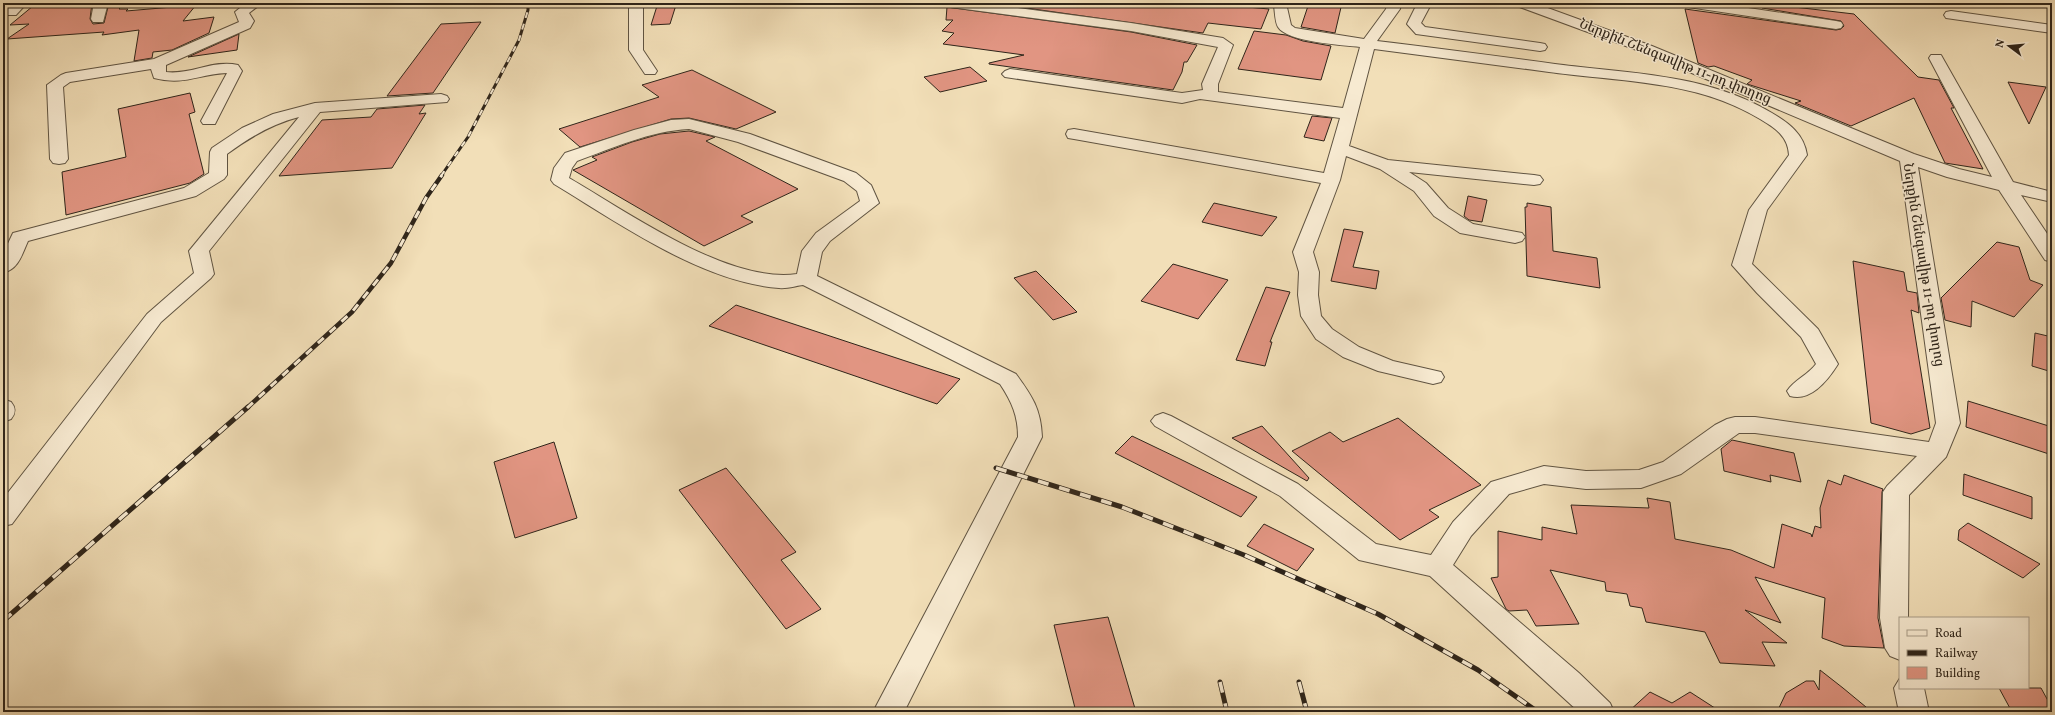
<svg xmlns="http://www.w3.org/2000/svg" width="2055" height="715" viewBox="0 0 2055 715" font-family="Vollkorn,'Noto Serif Armenian',serif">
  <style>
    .building { fill: #e19582; stroke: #2f251a }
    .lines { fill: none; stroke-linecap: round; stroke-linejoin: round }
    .minor-casing { stroke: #605442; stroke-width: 2 }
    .minor { fill: #f7ead1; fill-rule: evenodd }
    .rail-far2-casing { stroke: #2f251a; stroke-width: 3 }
    .rail-far1-casing { stroke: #2f251a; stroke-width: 4.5 }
    .rail-casing { stroke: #2f251a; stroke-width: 5 }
    .rail-far2 { stroke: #f7ead1; stroke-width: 2; stroke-dasharray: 6; stroke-linecap: butt }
    .rail-far1 { stroke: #f7ead1; stroke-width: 3; stroke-dasharray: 8; stroke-linecap: butt }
    .rail { stroke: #f7ead1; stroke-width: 3.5; stroke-dasharray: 11; stroke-linecap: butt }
    .labels { text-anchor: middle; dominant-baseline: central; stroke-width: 3; stroke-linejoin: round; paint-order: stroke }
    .street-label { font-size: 14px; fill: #2f251a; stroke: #f7ead1 }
  </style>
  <rect width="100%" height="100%" fill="#f2dfb8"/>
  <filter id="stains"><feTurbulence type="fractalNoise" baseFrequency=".005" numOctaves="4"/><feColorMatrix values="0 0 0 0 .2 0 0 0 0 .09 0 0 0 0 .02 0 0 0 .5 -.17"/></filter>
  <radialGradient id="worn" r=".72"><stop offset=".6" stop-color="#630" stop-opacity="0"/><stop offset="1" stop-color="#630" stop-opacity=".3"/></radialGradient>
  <g class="building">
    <path d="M65,3H92L90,19L93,24L104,23L109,3H125L119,9H128L126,11L196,5L183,21L214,17L209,33L172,50L153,52L152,58L134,61L139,30L102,35L104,32L7,39L29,24L10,25L33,6Z"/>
    <path d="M991,3H1248L1247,7L1269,9L1261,29L1208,23L1203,33Z"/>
    <path d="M1309,3H1342L1335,33L1301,27Z"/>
    <path d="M1760,3L1854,14L1918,77L1939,80L1954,108H1951L1983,169L1945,163L1914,98L1851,126L1795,103L1801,101L1747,84L1752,80L1714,66L1708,67L1698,63L1685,9L1836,30L1841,29L1844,26L1841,21L1762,8Z"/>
    <path d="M676,5L670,24L651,25L657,6Z"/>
    <path d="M947,7L1131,32L1197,45L1187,62H1184L1182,72L1173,90L989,64V63L1024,55L943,44L954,33L942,31L953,20H946Z"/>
    <path d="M481,22L433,93L387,96L441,24Z"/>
    <path d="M1254,31L1286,35L1303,41L1331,46L1321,80L1238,69Z"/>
    <path d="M239,34L237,50L188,57Z"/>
    <path d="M970,67L987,81L940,92L924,77Z"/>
    <path d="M692,70L776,112L736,129L689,118L671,119L580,147L559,129L659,97L642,85Z"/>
    <path d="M2008,82L2046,87L2029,124Z"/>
    <path d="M190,93L195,112L189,114L204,174L190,183L66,215L62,172L126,157L118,109Z"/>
    <path d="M425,105L419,114L426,113L392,168L279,176L322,120L371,117L377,109Z"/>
    <path d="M1312,116L1332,118L1324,141L1304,137Z"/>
    <path d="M689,131L715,137L706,141L798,189L741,216L753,222L704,246L573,170L597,160L592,157L632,142L660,134Z"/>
    <path d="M1468,196L1487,200L1482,222L1469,220L1464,216Z"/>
    <path d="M1214,203L1277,217L1262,236L1202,222Z"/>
    <path d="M1527,203L1551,207L1553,251L1597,258L1600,288L1527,276L1525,207H1527Z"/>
    <path d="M1344,229L1363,232L1353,267L1379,271L1376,289L1331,281Z"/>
    <path d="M1997,242L2019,247L2030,280L2043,285L2014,317L1972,301L1971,327L1945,320L1941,298Z"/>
    <path d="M1853,261L1904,272L1907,291L1917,293L1919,313L1911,310L1930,428L1911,434L1871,423Z"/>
    <path d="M1173,264L1228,280L1198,319L1141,301Z"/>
    <path d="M1036,271L1077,312L1053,320L1014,278Z"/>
    <path d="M1266,287L1290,292L1270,342H1272L1265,366L1236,360Z"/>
    <path d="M736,305L960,379L937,404L709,326Z"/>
    <path d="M2035,333L2052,337V372L2032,366Z"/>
    <path d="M1968,401L2052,427V455L1966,427Z"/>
    <path d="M1398,418L1481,485L1429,510L1439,517L1400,540L1292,451L1330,432L1343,442Z"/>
    <path d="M1262,426L1309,478L1307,481L1232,438Z"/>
    <path d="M1132,436L1180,459L1257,497L1241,517L1115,453Z"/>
    <path d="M1732,440L1794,453L1801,482L1770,475L1771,482L1724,471L1721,449Z"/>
    <path d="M554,442L577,518L515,538L494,462Z"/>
    <path d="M726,468L796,552L781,560L821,609L786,629L679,490Z"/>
    <path d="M1964,474L2032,497V519L1963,495Z"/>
    <path d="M1844,475L1883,489L1882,492L1878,618L1884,648L1844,646L1822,638L1825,598L1755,577L1781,623L1745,610L1787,643L1762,642L1775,666L1720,663L1705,632L1646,622L1642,608L1630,606L1627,594L1606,591L1605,582L1550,570L1579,624L1536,626L1527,610L1509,611L1506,609L1491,578L1498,577V531L1542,540V527L1577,534L1571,505L1649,508L1647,498L1670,502L1675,539L1731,550L1774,568L1782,524L1811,534L1812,537L1815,526L1821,528L1820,508L1828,480L1841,485Z"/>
    <path d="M1968,523L2040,564L2023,578L1958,540L1959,530Z"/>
    <path d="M1264,524L1314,549L1297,571L1247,546Z"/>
    <path d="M1108,617L1136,712H1076L1054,625Z"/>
    <path d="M1820,670L1843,688L1872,712H1777L1786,693L1806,681H1814L1819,690Z"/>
    <path d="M1999,688H2041L2052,708V712H2012Z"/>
    <path d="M1650,692L1672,703L1690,692L1721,712H1628Z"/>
  </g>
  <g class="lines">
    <g class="minor-casing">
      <g id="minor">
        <path d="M12,3H27L16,15H6L4,12Z"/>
        <path d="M94,3H108L103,22H93L91,19Z"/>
        <path d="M246,3H262L249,13L254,21L250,28L166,65V72C191,75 214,59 238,65L242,71L215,124H203L201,121L227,73C199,74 184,86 154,78L151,69L70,82L63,87L68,159L65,163L59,164L53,163L50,159L47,85L61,75L66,73L154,59L239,22L235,12Z"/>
        <path d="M625,3H640L643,7V50L657,71L655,74H645L629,50V8Z"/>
        <path d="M943,3H980L1131,23L1223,38L1233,45L1218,84V92L1343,108L1360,47C1343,45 1287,42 1278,27C1275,22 1275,12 1274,6L1276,3H1286L1291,25L1295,28L1364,39L1386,9L1387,3H1401L1400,9L1377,41C1436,48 1496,56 1555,64C1630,74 1705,73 1772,113C1789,123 1804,134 1807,155L1767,210L1752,264L1818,329L1838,364C1828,380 1811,402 1790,396L1787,391C1794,380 1808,375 1816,364L1801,337L1757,293L1732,265L1749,210L1789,155C1788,136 1775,128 1760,119C1696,80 1622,82 1549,72C1491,64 1433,57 1374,49L1349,146L1388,160L1534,175L1540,176L1543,180L1540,184L1534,185L1409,172L1426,183L1448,208L1473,224L1522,233L1525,237L1522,241L1515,243L1460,233L1434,216L1414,191L1380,169L1346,156L1340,180L1313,252L1319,272L1318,295L1321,316L1332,329L1359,347L1393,361L1441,372L1444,377L1441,382L1433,384L1378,371L1343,357L1316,339L1301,316L1298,295L1299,272L1293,252L1321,183L1074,139L1068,138L1066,134L1068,130L1074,129L1324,173L1340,118L1200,99L1182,103L1005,77L1002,74L1005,71L1010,69L1182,93L1203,90L1202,84L1218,47L1131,31L950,7Z"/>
        <path d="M1414,3H1428L1429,8L1421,23L1425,27L1540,43L1545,44L1547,47L1545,50L1540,51L1416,34L1407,24L1415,8Z"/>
        <path d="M1515,3H1534L1652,46L1914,154L1959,169L1992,177L1929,58L1931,55H1941L2013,182L2052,192V202L2021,195L2052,241V262L2045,260L1999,190L1947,177L1918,167L1960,423L1946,457L1909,495L1908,618H1900V660L1890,656L1885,648L1880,618L1883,492L1887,486L1917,456L1755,433H1739L1681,474L1641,488L1586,489L1544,484L1509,494L1471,536L1453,565L1579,673L1610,703L1614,712H1579L1430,576L1359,560L1280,496L1155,426L1151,421L1155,416L1163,413L1171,416L1298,484L1376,544L1431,555L1453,522L1491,482L1544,466L1586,471L1639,470L1663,462L1715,425L1727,419L1735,417H1755L1929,442L1936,423L1900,161L1642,52L1517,6Z"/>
        <path d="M1681,3H1715L1836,21L1841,22L1843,25L1841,28L1836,29L1688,7Z"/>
        <path d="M1951,11L2052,25V33L1946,18L1944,15L1946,12Z"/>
        <path d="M441,94L447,96L449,99L447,102L320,112L209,251L214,274L211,278L161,322L12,524L3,526V499L147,314L194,273L189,251L299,117C272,124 250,137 227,154V175L224,179L196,196L28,241C22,254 19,269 3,273V254L13,233L184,188L209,173L210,152L212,148L242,128L273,114L315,103Z"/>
        <path d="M689,119L750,134L856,173L871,185L879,203L830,241L822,252L817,276L1016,374C1032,396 1041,409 1042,437L904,712H873L1018,437C1018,416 1012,402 1000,384L803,285C795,286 787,289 779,288C701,282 619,223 554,184L551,180L554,168L565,153L634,130L671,120ZM689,129L738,142L844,181L857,191L860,201L816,233L802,251L797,274C728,284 628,212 569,178L572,168L577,161C613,148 650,131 689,129Z"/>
        <path d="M3,399L11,402C16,408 16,413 11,419L3,422Z"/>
        <path d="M1900,678V688H1924L1929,712H1899L1894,688Z"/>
      </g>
    </g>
    <use href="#minor" class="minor"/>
    <g class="rail-far2-casing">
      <path id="rail-far2" d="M441,176L468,137L519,40L528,10V3"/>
    </g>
    <g class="rail-far1-casing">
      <path id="rail-far1" d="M247,408L352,312L391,263L426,198L442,175"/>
    </g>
    <g class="rail-casing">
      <g id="rail">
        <path d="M996,468L1122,507L1244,555L1378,614L1478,670L1538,712"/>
        <path d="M3,621L248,407"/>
        <path d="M1220,682L1227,712"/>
        <path d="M1299,682L1307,712"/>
      </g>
    </g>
    <use href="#rail-far2" class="rail-far2"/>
    <use href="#rail-far1" class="rail-far1"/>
    <use href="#rail" class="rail"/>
  </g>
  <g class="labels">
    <g class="street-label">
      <text transform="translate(1675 62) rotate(22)">Ներքին Շենգավիթ 11-րդ փողոց</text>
      <text transform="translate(1923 265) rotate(81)">Ներքին Շենգավիթ 11-րդ փողոց</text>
    </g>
  </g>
  <rect width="2055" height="715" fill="none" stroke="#f2dfb8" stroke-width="16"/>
  <rect x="4" y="4" width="2047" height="707" fill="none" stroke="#2f251a" stroke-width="2"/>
  <rect x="8" y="8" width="2039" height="699" fill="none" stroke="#2f251a"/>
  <rect x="1899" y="617" width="130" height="72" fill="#f7ead1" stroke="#a79b88"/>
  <rect x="1907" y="630" width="20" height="6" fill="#f7ead1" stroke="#a79b88"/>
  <text x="1935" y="637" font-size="12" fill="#2f251a">Road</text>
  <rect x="1907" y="650" width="20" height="6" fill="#2f251a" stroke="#a79b88"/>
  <text x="1935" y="657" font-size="12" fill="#2f251a">Railway</text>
  <rect x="1907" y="667" width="20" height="12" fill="#e19582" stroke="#a79b88"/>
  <text x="1935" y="677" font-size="12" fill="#2f251a">Building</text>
  <g transform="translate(2009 46) rotate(286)" stroke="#f7ead1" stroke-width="3" paint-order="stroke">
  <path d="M0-3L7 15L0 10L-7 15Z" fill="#2f251a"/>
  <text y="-6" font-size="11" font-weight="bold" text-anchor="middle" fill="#2f251a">N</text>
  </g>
  <rect width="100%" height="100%" filter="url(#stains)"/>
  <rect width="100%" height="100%" fill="url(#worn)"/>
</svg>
